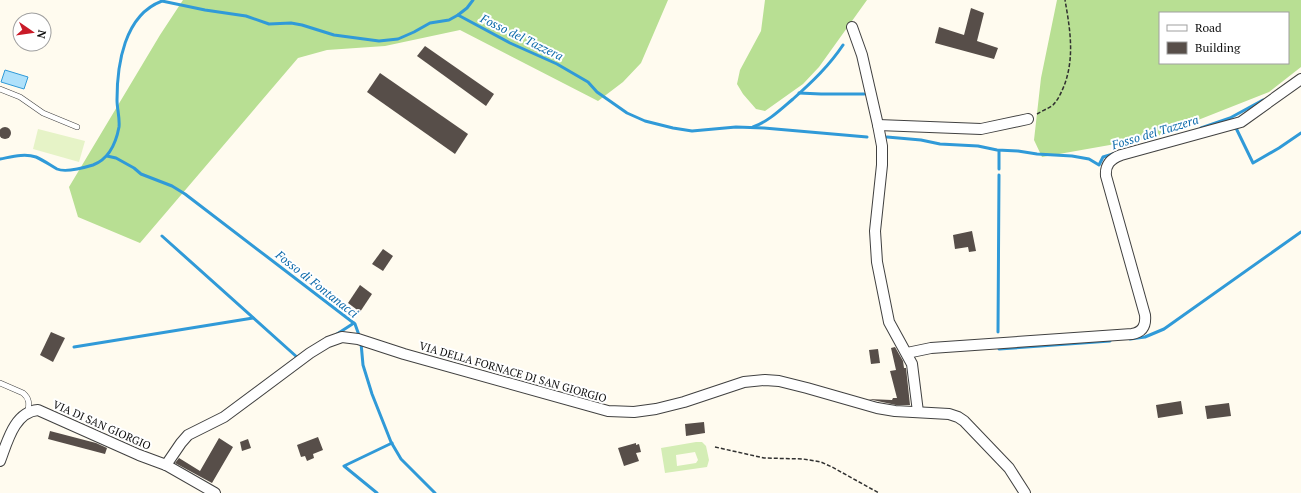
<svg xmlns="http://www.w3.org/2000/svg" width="1301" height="493" viewBox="0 0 1301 493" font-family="'PT Serif',serif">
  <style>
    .green { fill: #d4edb5; fill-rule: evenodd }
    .forest { fill: #b8df93; fill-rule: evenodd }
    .pitch { fill: #e6f3c7 }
    .water { fill: #afe1fb; stroke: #309ad8 }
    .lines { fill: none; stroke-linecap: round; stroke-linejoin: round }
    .stream { stroke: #309ad8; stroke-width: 3 }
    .building { fill: #574e49 }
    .lane-casing { stroke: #414141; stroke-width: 6 }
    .street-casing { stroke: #414141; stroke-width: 12 }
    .path { stroke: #303030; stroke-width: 1.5; stroke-dasharray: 4 2; stroke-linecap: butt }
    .lane { stroke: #fff; stroke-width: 5 }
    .street { stroke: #fff; stroke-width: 10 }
    .labels { text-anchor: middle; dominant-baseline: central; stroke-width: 4; stroke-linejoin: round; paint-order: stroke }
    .street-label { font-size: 11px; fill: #0e0e0e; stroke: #fff }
    .water-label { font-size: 12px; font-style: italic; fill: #0d6aaa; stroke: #fff }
  </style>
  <rect width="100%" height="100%" fill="#fffbef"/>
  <path class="green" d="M696,442H702L706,446L709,460L707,467L665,473L661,448ZM695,452L698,460L696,463L677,466L676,455Z"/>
  <g class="forest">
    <path d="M183,0H668L641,63L623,82L598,101L460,30L385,46L327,50L298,58L140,243L78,217L69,187L160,35Z"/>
    <path d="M765,0H867L819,67L803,84L765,111L756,109L743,94L737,84L740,70L761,31Z"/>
    <path d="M1057,0H1301V67L1269,92L1155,137L1042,157L1034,140L1041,78ZM1160,13H1288V63H1160Z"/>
  </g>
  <path class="pitch" d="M38,129L85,141L79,162L33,149Z"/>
  <path class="water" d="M5,70L28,77L24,89L1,82Z"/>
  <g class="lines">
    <g class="stream">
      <path d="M458,15L510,43L557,64L588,82L597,92L627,113L645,121L673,128L692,131L736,127L764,128L867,137"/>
      <path d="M799,93L821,94H864"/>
      <path d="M1235,126L1253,163L1279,148L1301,133"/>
      <path d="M753,127C769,121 780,110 793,99C812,82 829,66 843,45"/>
      <path d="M1201,128L1230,118L1263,100"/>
      <path d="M887,137L921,140L940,144L978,146L997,150L1018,151L1037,154L1072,156L1089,159L1099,165L1103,157L1113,154"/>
      <path d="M999,151V169"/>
      <path d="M107,156L116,158L134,168L141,174L172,186L185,194L355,324L360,338"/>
      <path d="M0,159C11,157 24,153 36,157C43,160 50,165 57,169C66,173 83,168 93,165C109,159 116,143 119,127C120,118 117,109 117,100C117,65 124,15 162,1L205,10L246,16L269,24L291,23L302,25L334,35L379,41L398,39L414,32L430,23L449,20L458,15L467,8L473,0"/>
      <path d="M162,236L298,358L299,357"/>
      <path d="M998,332L999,175"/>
      <path d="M337,334L354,323"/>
      <path d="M1130,339L1145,337L1164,329L1301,232"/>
      <path d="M361,343L363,365L372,394L391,442L401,459L435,493"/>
      <path d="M74,347L253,318"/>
      <path d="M999,349L1110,341"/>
      <path d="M377,493L344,466L392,443"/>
    </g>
  </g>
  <g class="building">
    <path d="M971,8L984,13L977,41L998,48L994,59L935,43L939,27L964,35Z"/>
    <path d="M425,46L494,94L486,106L417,56Z"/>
    <path d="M380,73L468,134L455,154L367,92Z"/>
    <circle cx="5" cy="133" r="6"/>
    <path d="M972,231L976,251L969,252L968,247L955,249L953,235Z"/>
    <path d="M383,249L393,256L383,271L372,264Z"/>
    <path d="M360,285L372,294L360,312L348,303Z"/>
    <path d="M51,332L65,338L53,362L40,355Z"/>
    <path d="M895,347L903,361L904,368H906L910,405H896L868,399L892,400L893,398H897L890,371L896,370L891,348Z"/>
    <path d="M878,349L880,363L871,364L869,350Z"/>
    <path d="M1181,401L1183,414L1158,418L1156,405Z"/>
    <path d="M1229,403L1231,416L1207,419L1205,406Z"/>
    <path d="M704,422L705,433L686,436L685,424Z"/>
    <path d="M50,431L96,443L107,448L105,454L48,439Z"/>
    <path d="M318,437L323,450L313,454L314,458L307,461L305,456L301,457L297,445Z"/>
    <path d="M219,438L233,447L212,483L175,463L179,458L200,471Z"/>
    <path d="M248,439L251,448L242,451L240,442Z"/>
    <path d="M636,443V445L639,444L641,452L636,453L639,461L624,466L618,448Z"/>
  </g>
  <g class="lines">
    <g class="lane-casing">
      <g id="lane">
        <path d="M0,89L20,97L43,113L77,127"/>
        <path d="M0,383L23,393C30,399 29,404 28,412"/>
      </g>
    </g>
    <g class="street-casing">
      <g id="street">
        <path d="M852,27L862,55L878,125L882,146V165L875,231L877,262L889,322L912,364L918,412"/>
        <path d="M878,125L981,129L1028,119"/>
        <path d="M907,353L931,348L1132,334C1143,332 1146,325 1145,315L1106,176C1105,165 1110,159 1121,155L1241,122L1301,79"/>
        <path d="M0,461C7,443 14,412 38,410L139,455L166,465L215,493"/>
        <path d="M166,465L181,443L188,435L224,417L310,353L328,342L342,337L358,339L404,354L608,411L634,412L656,409L684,402L744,382L765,380L779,381L807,388L877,408L895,411L949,414L958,417L964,421L1009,468L1025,493"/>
      </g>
    </g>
    <g class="path">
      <path d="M1037,114C1042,111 1049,108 1053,105C1058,100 1061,93 1064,86C1075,57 1070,29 1065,0"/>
      <path d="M715,447L764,458L803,459L821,462L832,467L879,493"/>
    </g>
    <use href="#lane" class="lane"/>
    <use href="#street" class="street"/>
  </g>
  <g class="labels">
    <g class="street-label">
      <text transform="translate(513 372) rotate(16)">VIA DELLA FORNACE DI SAN GIORGIO</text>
      <text transform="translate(102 425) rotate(24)">VIA DI SAN GIORGIO</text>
    </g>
    <g class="water-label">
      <text transform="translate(522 37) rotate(26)">Fosso del Tazzera</text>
      <text transform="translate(1155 132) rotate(-17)">Fosso del Tazzera</text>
      <text transform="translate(317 284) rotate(38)">Fosso di Fontanacci</text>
    </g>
  </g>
  <rect x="1159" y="12" width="130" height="52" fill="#ffffff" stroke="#9f9f9f"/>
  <rect x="1167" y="25" width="20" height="6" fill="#ffffff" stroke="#9f9f9f"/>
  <text x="1195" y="32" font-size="12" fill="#0e0e0e">Road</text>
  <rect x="1167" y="42" width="20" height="12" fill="#574e49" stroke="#9f9f9f"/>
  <text x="1195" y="52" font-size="12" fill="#0e0e0e">Building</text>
  <g transform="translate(32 32) rotate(103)"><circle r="19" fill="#ffffff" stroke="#9f9f9f"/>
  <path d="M0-3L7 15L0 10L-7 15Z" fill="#c91b28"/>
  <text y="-6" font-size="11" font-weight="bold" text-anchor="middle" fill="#0e0e0e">N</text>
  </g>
</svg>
